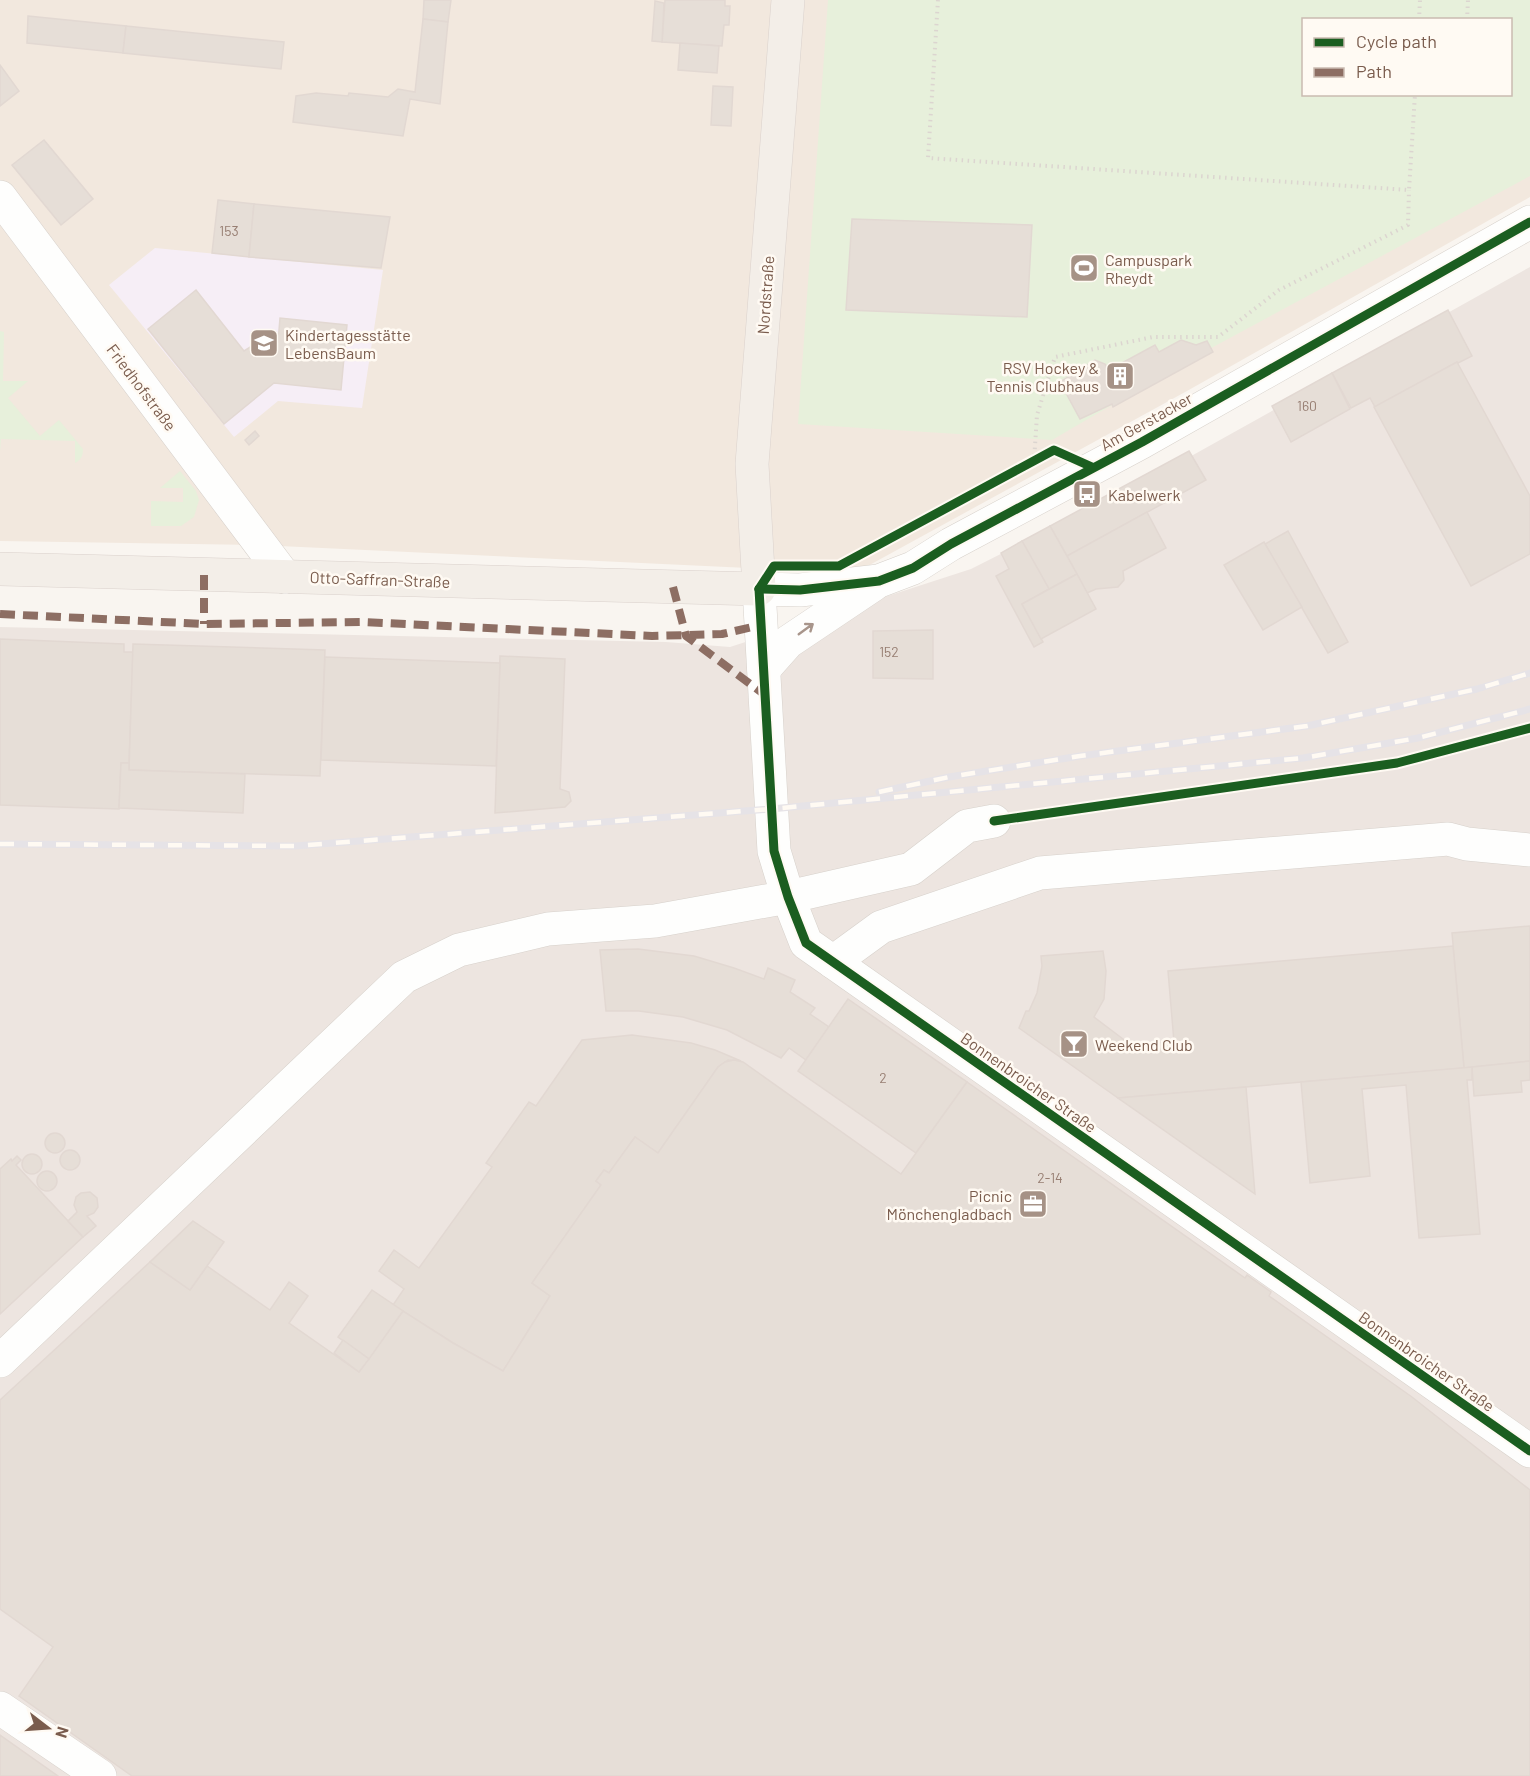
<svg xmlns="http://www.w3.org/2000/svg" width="1530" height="1776" viewBox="0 0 1530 1776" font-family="Barlow,sans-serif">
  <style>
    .residential { fill: #f2e8de; fill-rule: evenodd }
    .industrial { fill: #ede5e0 }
    .education { fill: #f6eef6 }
    .green { fill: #e7f0db; fill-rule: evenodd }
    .building { fill: #e6ded7; stroke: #e2d8d2; stroke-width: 1.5 }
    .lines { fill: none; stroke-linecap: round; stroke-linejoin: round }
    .minor-casing { stroke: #d7d1cb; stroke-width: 34 }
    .major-casing { stroke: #dad1cc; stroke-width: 34 }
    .path { stroke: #dcd5d0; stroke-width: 4; stroke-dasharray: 1.5 4.5; stroke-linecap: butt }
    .minor { stroke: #fefefd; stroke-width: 33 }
    .major { stroke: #f3eee8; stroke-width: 33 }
    .rail-casing { stroke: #e6e3e7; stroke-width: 7 }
    .rail { stroke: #fffaf3; stroke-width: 4.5; stroke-dasharray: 14; stroke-linecap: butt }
    .quiet { stroke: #8d6e63; stroke-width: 8; stroke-dasharray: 15 8; stroke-linecap: butt }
    .cycleway-casing { stroke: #fffaf3; stroke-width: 13 }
    .cycleway { stroke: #1b5e20; stroke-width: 9 }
    .oneway { stroke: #a8958b }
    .labels { text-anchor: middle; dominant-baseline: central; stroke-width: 5; stroke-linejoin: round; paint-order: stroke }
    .number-label { font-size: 14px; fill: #977e72 }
    .poi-label { font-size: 16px; fill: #7a5c4d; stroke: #fffaf3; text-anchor: start }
    .street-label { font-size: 16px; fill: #7a5c4d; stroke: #fffaf3 }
  </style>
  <rect width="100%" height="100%" fill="#f9f5f0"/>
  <path class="residential" d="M0,0H1530V197L1187,391L855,573L258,545L0,541ZM1304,20H1510V94H1304Z"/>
  <path class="industrial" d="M1530,267V1776H0V627L666,642L730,647L971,569L1159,474Z"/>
  <path class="education" d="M155,248L383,270L362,408L278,401L234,437L109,285Z"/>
  <g class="green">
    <path d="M828,0H1530V176L1189,360L1052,440L798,424ZM1304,20H1510V94H1304Z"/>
    <path d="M0,331L4,332L3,381H28L8,398L40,436L59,420L83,449C83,456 81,460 75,463V441L1,439L0,452Z"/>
    <path d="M180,471L196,491L199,500L194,517L181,526H151V501L183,502V488H160Z"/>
  </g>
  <g class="building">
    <path d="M424,0H451L448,22L423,19Z"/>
    <path d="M665,0H725V6H730L729,25H724L722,46L662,42Z"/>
    <path d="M655,1L664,3L662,42L652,41Z"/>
    <path d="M28,16L126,26L123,53L27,43Z"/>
    <path d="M423,19L448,22L440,104L410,99L403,136L293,122L296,96L316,93L348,96L349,93L388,97L398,89L415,92Z"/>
    <path d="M126,26L284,42L281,69L123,53Z"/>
    <path d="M680,43L719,46L717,73L678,70Z"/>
    <path d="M0,65L19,91L0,106Z"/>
    <path d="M713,86L733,87L731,126L711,125Z"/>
    <path d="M44,140L93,199L61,225L12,165Z"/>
    <path d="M218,200L254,204L249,257L212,253Z"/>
    <path d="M254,204L390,217L381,268L249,257Z"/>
    <path d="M852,219L1032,225L1027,317L846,310Z"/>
    <path d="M196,290L244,351L255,344L278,342L280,318L347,325L341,390L274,383L224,424L148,329Z"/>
    <path d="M1448,310L1472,356L1458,363L1457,362L1375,407L1370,398L1351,408L1332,373Z"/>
    <path d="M1181,340L1196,345L1207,341L1213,352L1113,407L1112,404L1080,419L1060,382L1095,360L1105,364L1109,370L1155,345L1159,352Z"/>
    <path d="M1457,362L1530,496V554L1471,586L1374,407Z"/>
    <path d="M1332,373L1350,409L1291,442L1272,406Z"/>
    <path d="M255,431L259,436L249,445L245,440Z"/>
    <path d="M1189,451L1206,480L1067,556L1050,526Z"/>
    <path d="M1147,512L1166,548L1123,571L1124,580L1118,587L1096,589L1087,593L1067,556Z"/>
    <path d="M1050,526L1077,574L1049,589L1022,541Z"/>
    <path d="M1288,531L1348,642L1328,653L1265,544Z"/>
    <path d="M1022,541L1049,589L1022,604L1043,642L1034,647L996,576L1009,569L1001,553Z"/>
    <path d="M1264,542L1302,607L1263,630L1224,565Z"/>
    <path d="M1077,574L1096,609L1041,639L1022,604Z"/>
    <path d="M933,630V679L873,678V631Z"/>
    <path d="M0,639L124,644V652H133L129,763H121L119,809L0,805Z"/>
    <path d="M133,644L325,650L320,776L129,770Z"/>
    <path d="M500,656L565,659L560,789L569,792L571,801L565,807L495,813Z"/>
    <path d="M325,657L500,663L496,766L321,760Z"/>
    <path d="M121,763H129V770L245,774L243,813L119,808Z"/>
    <path d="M1530,926V1061L1464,1068L1452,933Z"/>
    <path d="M1453,946L1464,1068L1118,1098L1019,1028L1026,1011H1029L1037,993L1042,966L1041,956L1103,951L1106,971L1104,999L1094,1017L1131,1045L1174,1042L1168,971Z"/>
    <path d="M638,949L694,956L734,968L764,979L768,968L795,980L790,992L815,1008L810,1014L829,1027L806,1060L789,1048L781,1058L727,1030L683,1017L639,1011H606L600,950Z"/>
    <path d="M848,999L967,1082L916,1153L798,1071Z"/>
    <path d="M632,1035L691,1043L715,1050L741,1061L728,1060L718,1067L658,1153L635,1137L609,1173L604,1170L596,1181L601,1185L532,1283L550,1296L503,1371L453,1343L393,1305L404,1289L379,1271L394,1250L419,1268L492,1167L486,1163L529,1102L536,1106L582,1040Z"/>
    <path d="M734,1060L743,1062L901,1174L967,1082L1245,1278L1247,1275L1271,1292L1269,1296L1412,1397L1530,1490V1776H132L19,1696L53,1647L0,1609V1400L150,1262L190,1290L207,1266L270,1310L289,1282L308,1296L289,1323L359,1372L403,1311L453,1343L503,1371L550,1296L532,1283L601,1185L596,1181L604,1170L609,1173L635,1137L658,1153L718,1067L725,1062Z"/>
    <path d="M1530,1061V1080L1521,1081L1522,1092L1474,1096L1472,1067Z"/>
    <path d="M1472,1067V1080H1467L1480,1234L1419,1238L1406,1085L1362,1089L1370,1176L1310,1183L1301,1082Z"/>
    <path d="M1246,1087L1255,1194L1118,1098Z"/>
    <circle cx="55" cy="1143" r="10"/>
    <circle cx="70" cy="1160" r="10"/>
    <circle cx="32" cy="1164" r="10"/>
    <path d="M17,1156L21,1160L16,1165L83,1237L0,1314V1169L11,1159L12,1161Z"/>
    <circle cx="47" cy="1181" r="10"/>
    <path d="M90,1192L97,1198L98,1207L94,1213L87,1216L96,1226L83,1237L68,1221L77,1212L74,1205L76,1197L81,1193Z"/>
    <path d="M193,1221L224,1242L190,1290L150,1262Z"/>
    <path d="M372,1290L403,1311L369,1359L338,1337Z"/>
    <path d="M343,1340L369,1359L359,1372L334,1353Z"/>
    <path d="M0,1735L58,1776H0Z"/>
  </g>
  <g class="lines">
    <g class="minor-casing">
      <g id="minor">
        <path d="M0,197L285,577"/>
        <path d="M1530,222L1142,442L951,544L913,568L879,581L800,590L759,589L774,851L788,897L806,943L1530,1451"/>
        <path d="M764,669L788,642L873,585"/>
        <path d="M833,962L881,927L1040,873L1448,839L1467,844L1530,850"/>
        <path d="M0,1361L404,977L459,950L548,929L655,921L788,897L911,869L967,826L994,821"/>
        <path d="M0,1708L100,1776"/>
      </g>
    </g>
    <g class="major-casing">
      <path id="major" d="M0,569L759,589L752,464L788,0"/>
    </g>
    <g class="path">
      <path d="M938,0L928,158L1409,190L1415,94"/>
      <path d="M1419,20L1420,0"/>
      <path d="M1467,20L1468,0"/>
      <path d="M1034,461L1037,415L1055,357L1153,337H1218L1279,290L1408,225L1409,190"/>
    </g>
    <use href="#minor" class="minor"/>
    <use href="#major" class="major"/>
    <g class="rail-casing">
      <g id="rail">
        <path d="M879,792L949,777L1080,756L1307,726L1477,689L1530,673"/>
        <path d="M0,844L295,846L771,809L1303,758L1418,738L1530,709"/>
      </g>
    </g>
    <use href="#rail" class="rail"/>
    <g class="quiet">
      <path d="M204,575V624"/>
      <path d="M673,587L686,636L765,695"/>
      <path d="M0,614L204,624L363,622L652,636L722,634L761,625"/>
    </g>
    <g class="cycleway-casing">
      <g id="cycleway">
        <path d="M759,589L774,851L788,897L806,943L1530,1451"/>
        <path d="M759,589L800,590L879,581L913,568L951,544L1142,442L1530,222"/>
        <path d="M759,589L774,566H839L1054,450L1092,467"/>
        <path d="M994,821L1397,763L1530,728"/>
      </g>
    </g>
    <use href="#cycleway" class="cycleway"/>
  </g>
  <defs><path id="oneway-shaft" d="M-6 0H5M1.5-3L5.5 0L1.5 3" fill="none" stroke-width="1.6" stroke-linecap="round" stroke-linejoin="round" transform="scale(1.5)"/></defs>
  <use class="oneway" href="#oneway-shaft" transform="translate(806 629) rotate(-36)"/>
  <defs>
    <g id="stadium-square" transform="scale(1.5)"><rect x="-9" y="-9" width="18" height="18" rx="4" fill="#a69286" stroke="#fffaf3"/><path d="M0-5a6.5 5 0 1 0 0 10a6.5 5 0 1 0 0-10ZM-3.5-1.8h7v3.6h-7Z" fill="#fff"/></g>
    <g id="school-square" transform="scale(1.5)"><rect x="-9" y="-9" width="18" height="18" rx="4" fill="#a69286" stroke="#fffaf3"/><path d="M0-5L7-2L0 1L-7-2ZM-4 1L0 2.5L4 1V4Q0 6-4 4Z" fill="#fff"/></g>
    <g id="building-square" transform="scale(1.5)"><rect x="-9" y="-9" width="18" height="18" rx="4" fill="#a69286" stroke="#fffaf3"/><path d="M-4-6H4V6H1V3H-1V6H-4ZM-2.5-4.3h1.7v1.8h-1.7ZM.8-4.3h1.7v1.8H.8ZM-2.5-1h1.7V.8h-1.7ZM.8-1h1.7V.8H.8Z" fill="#fff"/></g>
    <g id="bus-square" transform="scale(1.5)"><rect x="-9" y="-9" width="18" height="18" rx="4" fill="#a69286" stroke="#fffaf3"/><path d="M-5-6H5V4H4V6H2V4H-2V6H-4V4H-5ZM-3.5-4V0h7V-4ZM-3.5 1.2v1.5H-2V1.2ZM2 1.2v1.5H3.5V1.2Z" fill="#fff"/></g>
    <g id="bar-square" transform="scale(1.5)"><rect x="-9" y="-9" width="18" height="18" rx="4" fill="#a69286" stroke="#fffaf3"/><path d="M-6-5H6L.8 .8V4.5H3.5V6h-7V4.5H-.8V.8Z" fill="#fff"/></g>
    <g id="office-square" transform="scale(1.5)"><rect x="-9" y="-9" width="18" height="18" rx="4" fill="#a69286" stroke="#fffaf3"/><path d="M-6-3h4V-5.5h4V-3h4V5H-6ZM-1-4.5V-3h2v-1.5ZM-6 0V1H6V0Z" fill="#fff"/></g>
  </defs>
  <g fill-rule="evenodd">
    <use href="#stadium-square" x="1084" y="268"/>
    <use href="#school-square" x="264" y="343"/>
    <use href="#building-square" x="1120" y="376"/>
    <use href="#bus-square" x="1087" y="494"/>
    <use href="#bar-square" x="1074" y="1044"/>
    <use href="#office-square" x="1033" y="1204"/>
  </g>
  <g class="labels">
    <g class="number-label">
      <text x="229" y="230">153</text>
      <text x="1307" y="405">160</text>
      <text x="889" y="651">152</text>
      <text x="883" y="1077">2</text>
      <text x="1050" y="1177">2-14</text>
    </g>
    <g class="poi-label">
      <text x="1105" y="259">Campuspark<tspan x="1105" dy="18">Rheydt</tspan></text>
      <text x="285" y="334">Kindertagesstätte<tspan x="285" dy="18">LebensBaum</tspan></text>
      <text x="1099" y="367" text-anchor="end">RSV Hockey &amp;<tspan x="1099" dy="18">Tennis Clubhaus</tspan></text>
      <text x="1108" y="494">Kabelwerk</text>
      <text x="1095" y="1044">Weekend Club</text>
      <text x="1012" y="1195" text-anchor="end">Picnic<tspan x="1012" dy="18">Mönchengladbach</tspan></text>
    </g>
    <g class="street-label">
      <text transform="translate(765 295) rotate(-86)">Nordstraße</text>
      <text transform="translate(142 387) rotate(53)">Friedhofstraße</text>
      <text transform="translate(1146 421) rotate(-29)">Am Gerstacker</text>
      <text transform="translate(380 579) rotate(2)">Otto-Saffran-Straße</text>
      <text transform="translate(1029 1082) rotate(35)">Bonnenbroicher Straße</text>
      <text transform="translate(1427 1361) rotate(35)">Bonnenbroicher Straße</text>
    </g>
  </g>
  <rect x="1302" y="18" width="210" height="78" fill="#fffaf3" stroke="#cabbb1" stroke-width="1.5"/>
  <rect x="1314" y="38" width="30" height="9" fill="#1b5e20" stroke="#cabbb1" stroke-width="1.5"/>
  <text x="1356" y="48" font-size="18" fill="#7a5c4d">Cycle path</text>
  <rect x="1314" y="68" width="30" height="9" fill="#8d6e63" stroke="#cabbb1" stroke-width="1.5"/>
  <text x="1356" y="78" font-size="18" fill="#7a5c4d">Path</text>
  <g transform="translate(48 1728) rotate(107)" stroke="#fffaf3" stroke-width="4.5" paint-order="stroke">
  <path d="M0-4.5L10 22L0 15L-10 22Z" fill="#7a5c4d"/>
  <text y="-9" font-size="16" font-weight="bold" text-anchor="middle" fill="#7a5c4d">N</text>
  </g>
</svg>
